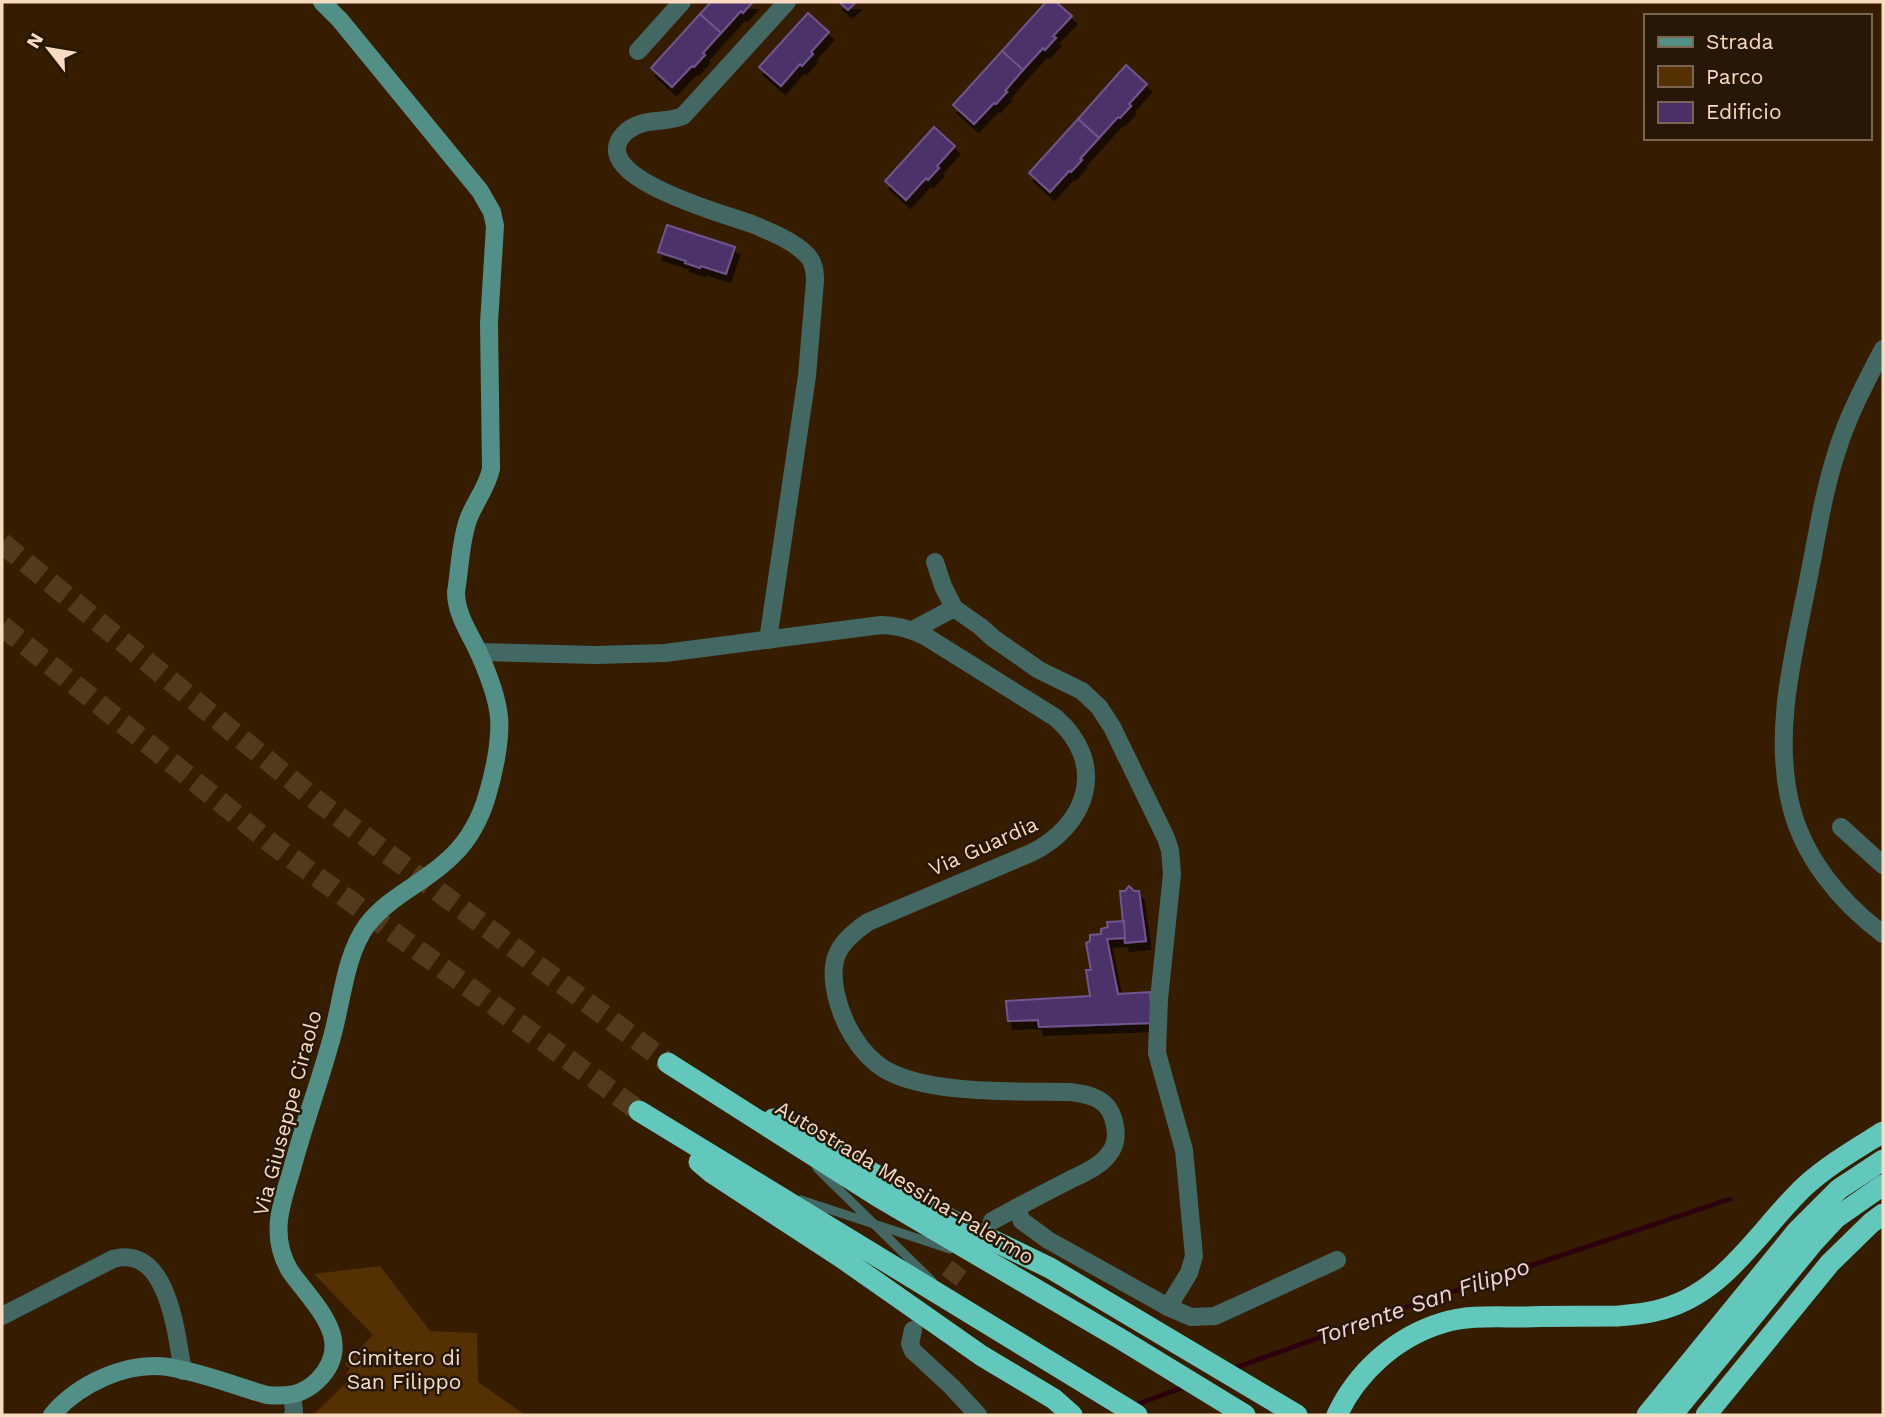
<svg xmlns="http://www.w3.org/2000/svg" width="1885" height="1417" viewBox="0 0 1885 1417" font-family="'Work Sans',sans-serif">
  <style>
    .green { fill: #543003 }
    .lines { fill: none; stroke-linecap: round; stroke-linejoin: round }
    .stream { stroke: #2d000e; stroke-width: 5 }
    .building { fill: #4b3067; stroke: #70548f; stroke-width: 2; filter: url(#shadow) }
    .street-tunnel { stroke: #543a1d; stroke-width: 18; stroke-dasharray: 18 9; stroke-linecap: butt }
    .highway-tunnel { stroke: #543a1d; stroke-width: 21; stroke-dasharray: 21 10; stroke-linecap: butt }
    .lane { stroke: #436863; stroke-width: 9 }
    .street { stroke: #436863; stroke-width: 18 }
    .secondary { stroke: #518f87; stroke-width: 18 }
    .highway { stroke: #63c8bc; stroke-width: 21 }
    .labels { text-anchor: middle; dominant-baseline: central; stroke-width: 5; stroke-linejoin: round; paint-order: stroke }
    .street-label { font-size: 21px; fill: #f8dbc0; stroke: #271706 }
    .park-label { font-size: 21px; fill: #f2decb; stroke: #271706 }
    .water-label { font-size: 23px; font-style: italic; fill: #f2d4da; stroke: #271706 }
  </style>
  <defs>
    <filter id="shadow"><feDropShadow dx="4.5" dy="8" stdDeviation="0" flood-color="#0009"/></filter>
  </defs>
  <rect width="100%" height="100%" fill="#371d00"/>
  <path class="green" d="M380,1266L430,1331L477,1333L478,1382L525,1415H313L351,1378L346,1373L350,1369L345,1364L373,1335L314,1274Z"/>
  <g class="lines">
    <g class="stream">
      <path d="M1232,1369L1368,1320L1730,1199"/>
      <path d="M1134,1407L1143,1402L1187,1386"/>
    </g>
  </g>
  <g class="building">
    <path d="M711,2H753L743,13L741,11L721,33L700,14Z"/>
    <path d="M839,2H856L848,10Z"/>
    <path d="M1046,2H1056L1072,16L1053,36L1056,38L1045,50L1043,48L1023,70L1002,51Z"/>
    <path d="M808,13L829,32L811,52L813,54L802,66L800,64L781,86L759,67Z"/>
    <path d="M700,14L721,33L703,53L705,55L694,67L692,66L672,87L651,68Z"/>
    <path d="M1002,51L1023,70L1005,91L1007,92L996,104L994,103L974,124L953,105Z"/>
    <path d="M1126,65L1147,84L1129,104L1131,106L1120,118L1118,117L1099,138L1078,119Z"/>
    <path d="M1078,119L1099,138L1080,159L1082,160L1071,172L1069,171L1050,192L1029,173Z"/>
    <path d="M934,127L955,146L937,166L939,168L928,180L926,178L906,200L885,181Z"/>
    <path d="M667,225L735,247L726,274L701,266L700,268L685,263L686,261L658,252Z"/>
    <path d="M1129,886L1134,891H1139L1146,941L1125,943L1120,891H1125Z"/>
    <path d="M1124,921L1125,938L1107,939L1118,994L1150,992L1152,1023L1039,1027L1038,1020L1008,1021L1006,1001L1090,996L1086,970H1091L1086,943L1090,941V935L1101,934V929L1108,927L1107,922Z"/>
  </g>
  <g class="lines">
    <path class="street-tunnel" d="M917,1324L977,1242"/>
    <g class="highway-tunnel">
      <path d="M2,543L316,800L668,1063"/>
      <path d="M2,626L276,847L639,1111"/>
    </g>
    <g class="lane">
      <path d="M817,1168L932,1281"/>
      <path d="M801,1200L950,1249"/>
    </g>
    <g class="street">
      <path d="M638,51L682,2"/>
      <path d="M1883,349C1866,382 1848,415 1837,451C1823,493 1817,537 1808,581C1794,653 1773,729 1790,802C1802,856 1840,902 1883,934"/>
      <path d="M935,562L943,586L954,608L981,627L993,638L1039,670L1082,691L1099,707L1112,727L1166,838L1170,850L1172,874L1159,999L1157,1053L1184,1150L1194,1256L1189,1273L1168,1307"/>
      <path d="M913,630L954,608"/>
      <path d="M768,640L807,376L815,281C815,271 814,263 808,256C794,241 771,232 752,224C727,215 577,175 627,131C644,117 664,124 683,116L787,2"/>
      <path d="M478,652L596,655L665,653L881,625C897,625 910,629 925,636L1056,718C1108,764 1088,825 1031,853L868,922C839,942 828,958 836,994C842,1022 859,1053 884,1069C927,1095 1020,1091 1070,1092C1088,1094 1107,1098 1113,1118C1117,1131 1118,1143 1109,1154C1099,1168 1079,1175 1064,1183C1040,1195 1016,1208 992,1221"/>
      <path d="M1841,827L1883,865"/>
      <path d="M1016,1208L1022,1221L1048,1240L1168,1307L1191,1317L1215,1316L1337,1260"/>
      <path d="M2,1316L113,1259C169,1244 176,1335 183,1371"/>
      <path d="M913,1330L910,1344L913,1351L951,1386L978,1415"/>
      <path d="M292,1396L294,1410L293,1415"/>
    </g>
    <path class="secondary" d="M52,1415C78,1384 127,1361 168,1367C201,1372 235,1386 267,1395C287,1397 303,1395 318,1380C357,1341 314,1305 290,1271C281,1256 277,1239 279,1220C281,1203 287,1186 292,1169C304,1124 320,1081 332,1037C342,1002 345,955 367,925C390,895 427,882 453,855C469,840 481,817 487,796C494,773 501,740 499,717C497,695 487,671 478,651C469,632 456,614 456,592C460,569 460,543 468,520C474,503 487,488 491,469L489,323L495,226L492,212L480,191L340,20L322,2"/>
    <g class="highway">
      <path d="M668,1063L877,1196L1119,1338L1245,1415"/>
      <path d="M639,1111L1137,1415"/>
      <path d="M773,1119L807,1134L953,1221L1050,1268L1297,1415"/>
      <path d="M699,1162L712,1173L842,1258L982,1356L1054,1399L1072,1415"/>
      <path d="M1337,1415C1357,1372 1396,1337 1442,1323C1468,1315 1495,1317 1522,1317C1554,1316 1586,1316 1618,1316C1630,1315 1643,1314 1655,1311C1724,1296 1757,1232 1804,1187C1828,1165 1856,1149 1883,1132"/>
      <path d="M1647,1415L1797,1231L1839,1189L1883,1160"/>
      <path d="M1672,1415L1812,1244L1836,1218L1883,1185"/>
      <path d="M1706,1415L1830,1263L1871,1223L1883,1214"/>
    </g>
  </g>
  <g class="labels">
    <g class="street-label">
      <text transform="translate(983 846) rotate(-24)">Via Guardia</text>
      <text transform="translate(287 1113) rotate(-75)">Via Giuseppe Ciraolo</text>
      <text transform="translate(905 1182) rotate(31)">Autostrada Messina-Palermo</text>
    </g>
    <g class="park-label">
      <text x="404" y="1357">Cimitero di<tspan x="404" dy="24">San Filippo</tspan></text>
    </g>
    <g class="water-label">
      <text transform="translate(1423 1302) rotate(-19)">Torrente San Filippo</text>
    </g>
  </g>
  <rect width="1885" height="1417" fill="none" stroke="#f8dbc0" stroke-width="7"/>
  <rect x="1644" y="14" width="228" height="126" fill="#271706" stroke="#7b6550" stroke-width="2"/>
  <rect x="1658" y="37" width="35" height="10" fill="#518f87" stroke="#7b6550" stroke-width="2"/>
  <text x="1706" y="49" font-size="21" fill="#f8dbc0">Strada</text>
  <rect x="1658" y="66" width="35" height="21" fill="#543003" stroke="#7b6550" stroke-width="2"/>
  <text x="1706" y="84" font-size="21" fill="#f8dbc0">Parco</text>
  <rect x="1658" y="102" width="35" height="21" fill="#4b3067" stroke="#7b6550" stroke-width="2"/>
  <text x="1706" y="119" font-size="21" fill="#f8dbc0">Edificio</text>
  <g transform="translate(49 49) rotate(301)" stroke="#271706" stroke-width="5" paint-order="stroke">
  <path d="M0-5L12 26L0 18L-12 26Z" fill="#f8dbc0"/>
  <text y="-10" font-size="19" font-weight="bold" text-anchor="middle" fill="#f8dbc0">N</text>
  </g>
</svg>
